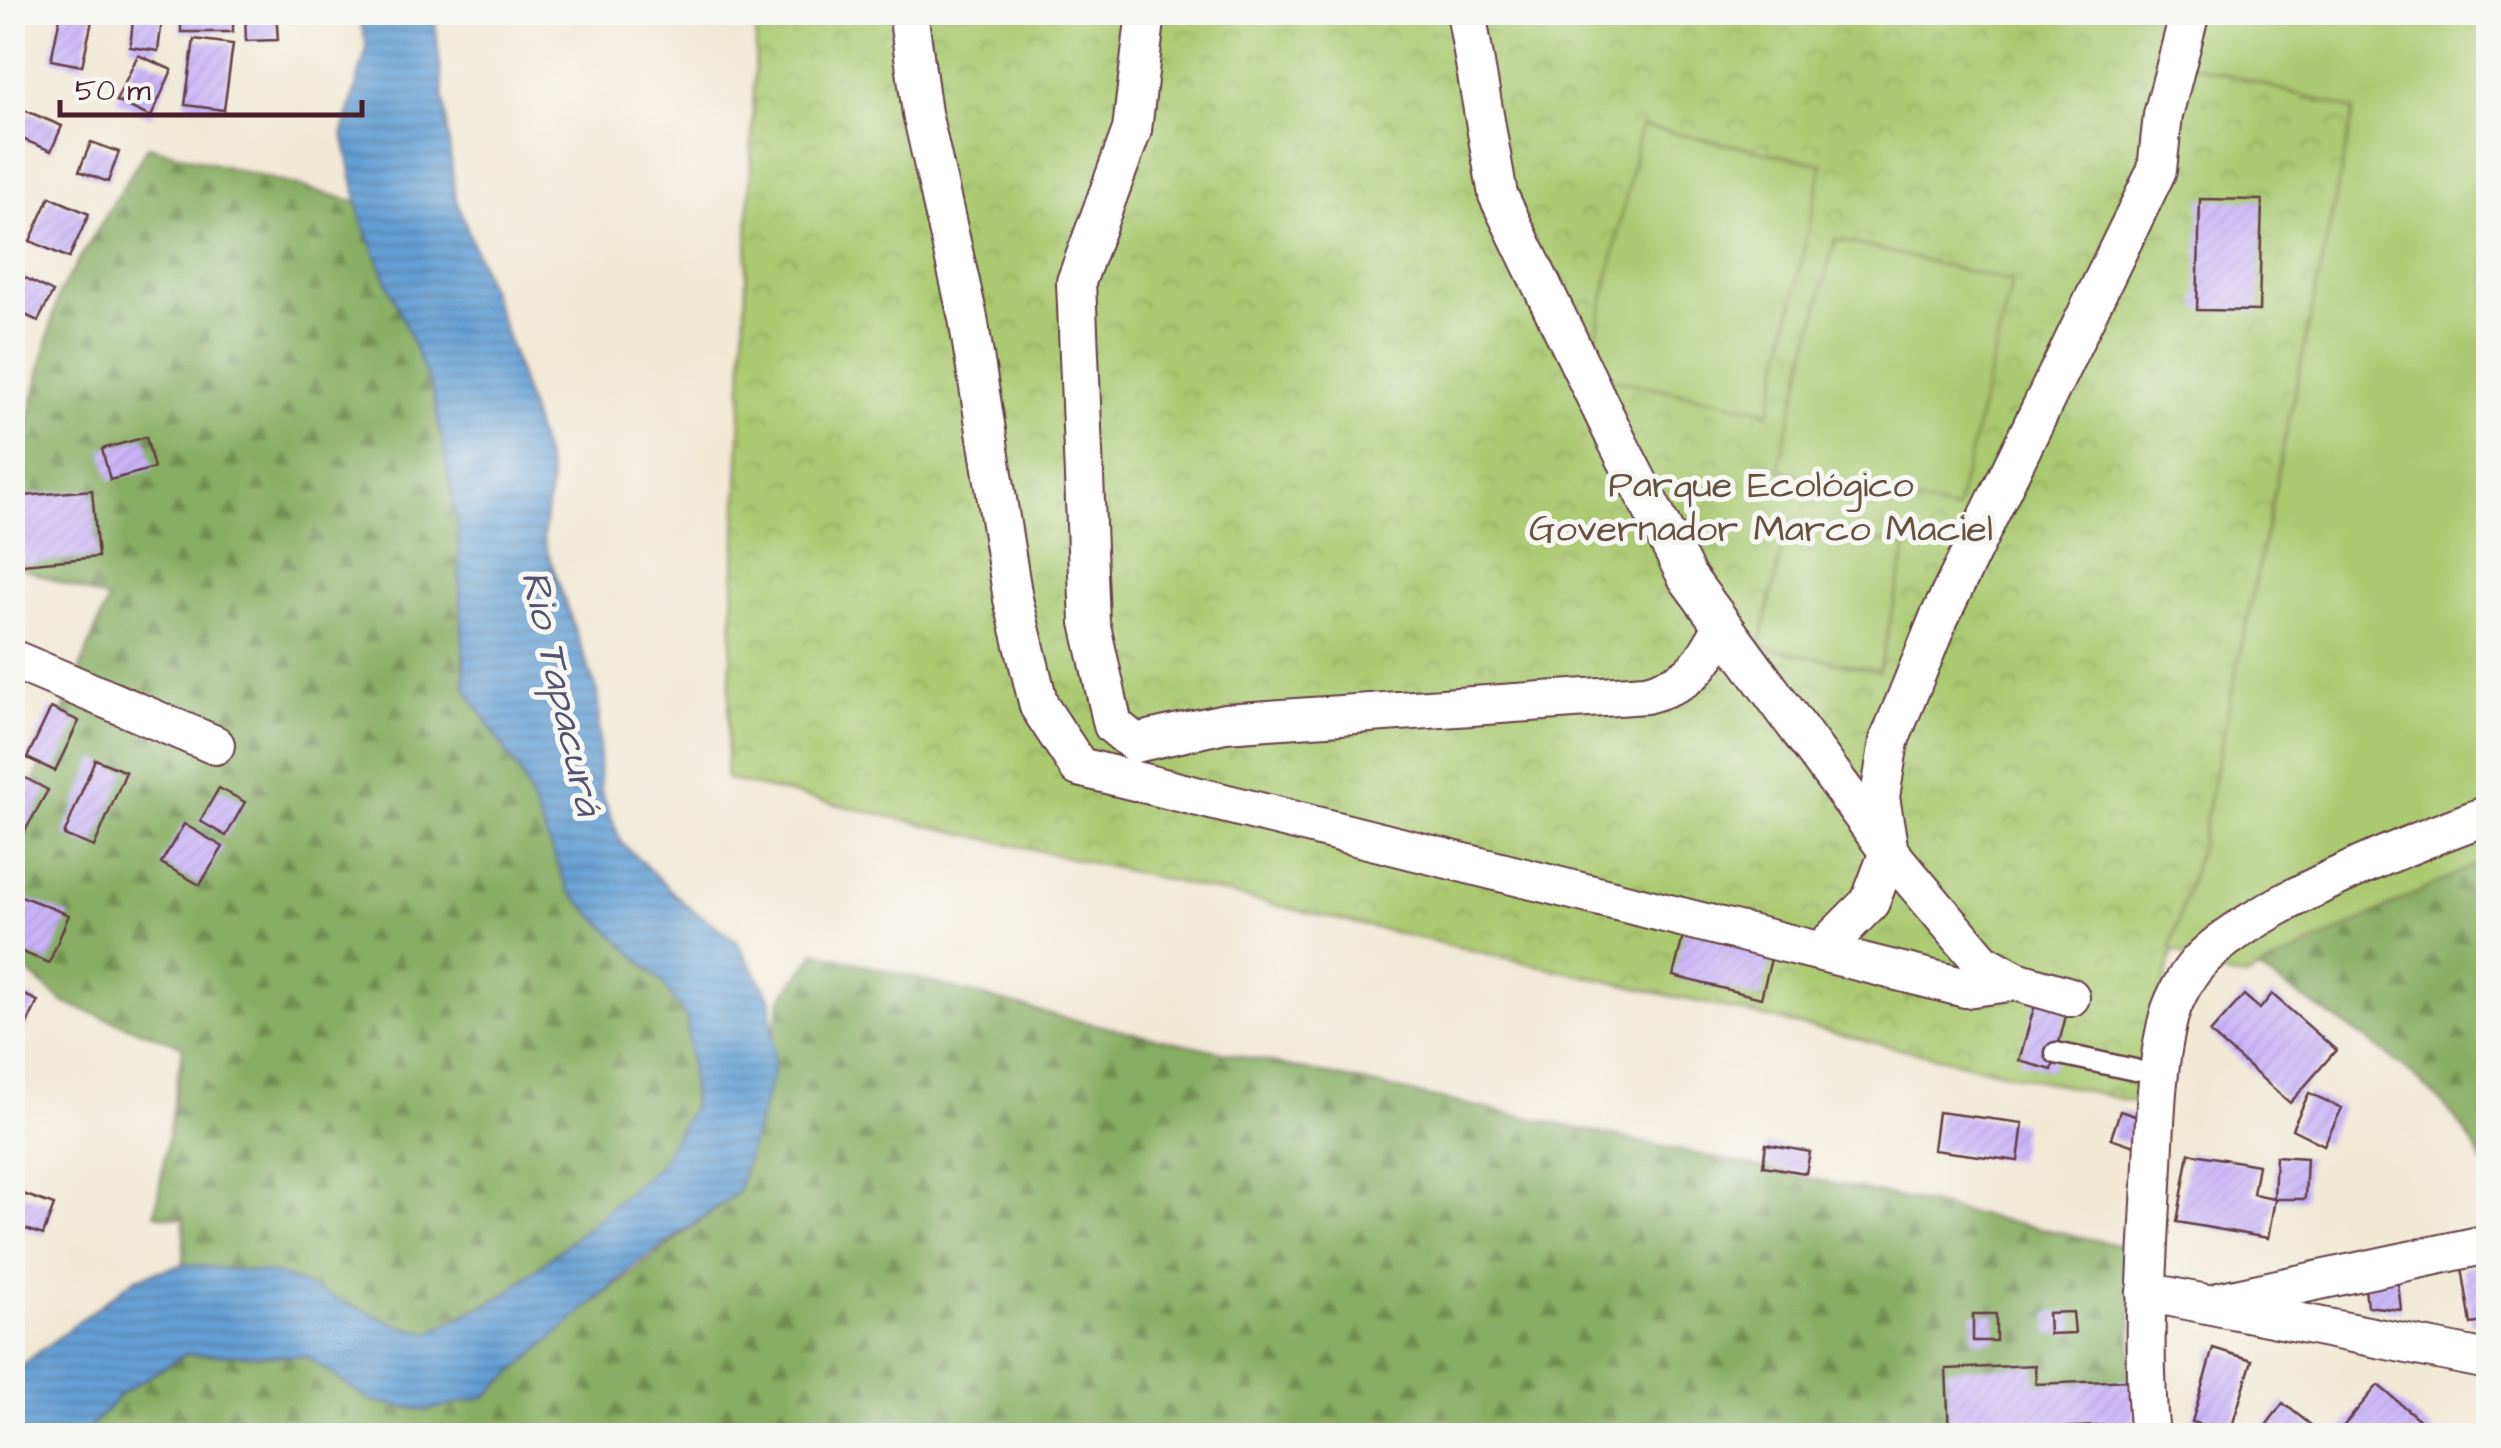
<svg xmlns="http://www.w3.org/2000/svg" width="2501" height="1448" viewBox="0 0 2501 1448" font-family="'Architects Daughter',sans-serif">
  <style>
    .forest { fill: url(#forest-firs); stroke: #686646; stroke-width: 2.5 }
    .park { fill: url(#park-crowns); stroke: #7a744e; stroke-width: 2.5 }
    .garden { fill: #aac970; stroke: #7a744e; stroke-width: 2.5 }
    .water { fill: url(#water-rules); stroke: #565f80; stroke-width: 2.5 }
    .building { fill: url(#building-hatch) }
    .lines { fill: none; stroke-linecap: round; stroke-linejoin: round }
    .lane-casing { stroke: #633d44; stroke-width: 25 }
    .street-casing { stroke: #633d44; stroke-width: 42 }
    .lane { stroke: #fff; stroke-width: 20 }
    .street { stroke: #fff; stroke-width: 38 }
    .labels { text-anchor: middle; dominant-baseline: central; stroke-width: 10; stroke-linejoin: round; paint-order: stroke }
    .park-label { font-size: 38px; fill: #675240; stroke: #f6f6f2 }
    .water-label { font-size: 40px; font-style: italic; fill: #54526f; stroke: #f6f6f2 }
  </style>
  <defs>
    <pattern id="forest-firs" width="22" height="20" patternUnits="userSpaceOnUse" patternTransform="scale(2.5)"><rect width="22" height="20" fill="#87ad62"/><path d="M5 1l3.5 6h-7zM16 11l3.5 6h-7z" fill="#708c51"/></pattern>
    <pattern id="park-crowns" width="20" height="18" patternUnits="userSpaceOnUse" patternTransform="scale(2.5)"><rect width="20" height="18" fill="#aac970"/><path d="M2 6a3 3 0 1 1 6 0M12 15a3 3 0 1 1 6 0" fill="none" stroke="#94ac61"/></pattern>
    <pattern id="water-rules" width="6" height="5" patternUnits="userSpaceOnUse" patternTransform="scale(2.5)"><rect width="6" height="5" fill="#639fd4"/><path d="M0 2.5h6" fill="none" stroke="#5481ac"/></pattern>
    <pattern id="building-hatch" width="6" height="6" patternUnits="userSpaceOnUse" patternTransform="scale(2.5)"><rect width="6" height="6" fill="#cab4f9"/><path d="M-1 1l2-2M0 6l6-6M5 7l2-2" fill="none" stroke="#af9ad6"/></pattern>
  </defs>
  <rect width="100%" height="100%" fill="#f6f6f2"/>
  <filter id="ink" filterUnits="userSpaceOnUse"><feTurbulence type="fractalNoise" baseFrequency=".01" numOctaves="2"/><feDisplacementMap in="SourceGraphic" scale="20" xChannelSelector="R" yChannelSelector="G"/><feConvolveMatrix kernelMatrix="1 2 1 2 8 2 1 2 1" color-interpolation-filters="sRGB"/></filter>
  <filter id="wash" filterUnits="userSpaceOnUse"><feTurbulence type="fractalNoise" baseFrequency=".0048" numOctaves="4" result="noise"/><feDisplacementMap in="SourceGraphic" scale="40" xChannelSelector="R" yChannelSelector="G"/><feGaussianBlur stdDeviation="2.25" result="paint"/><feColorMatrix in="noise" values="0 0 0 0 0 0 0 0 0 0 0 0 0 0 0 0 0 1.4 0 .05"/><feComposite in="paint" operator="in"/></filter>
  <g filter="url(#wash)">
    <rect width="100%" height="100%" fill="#f2e9d5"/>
    <g class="forest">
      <path d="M148,146L358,202L433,392L457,520L465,687L521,775L569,891L662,982L688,1020L693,1106L658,1166L590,1225L506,1294L429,1333L398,1325L281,1275L184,1264V1219L155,1214L183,1046L64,1003L13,959V834L108,600L13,565V483L59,293Z"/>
      <path d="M2488,858V1162L2483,1163C2442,1074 2338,1023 2259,970Z"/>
      <path d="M816,952L1065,1018L2132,1248L2130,1435L83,1436L121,1394L186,1354L306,1356L369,1400L485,1397L571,1320L737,1193L781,999Z"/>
    </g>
    <path class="park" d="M757,13H2183L2181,61L2354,110L2199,850L2134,1102L726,779Z"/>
    <g class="garden">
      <path d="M2186,13H2488V858L2245,977L2229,976L2170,949L2199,850L2354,110L2181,61Z"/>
      <path d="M1641,126L1822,164L1770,411L1588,374Z"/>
      <path d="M1835,239L2012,282L1956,511L1778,469Z"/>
      <path d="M1788,521L1907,547L1879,671L1760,646Z"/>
    </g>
    <path class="water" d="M358,13H434L455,196L508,339L551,478L543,539L598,695L600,789L621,842L686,905L736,940L771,999L774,1068L737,1193L635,1266L485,1397L426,1411L369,1400L306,1356L186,1354L121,1394L83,1435H13V1372L136,1278L184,1264L281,1275L398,1325L429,1333L506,1294L590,1225L658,1166L693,1106L687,1020L662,982L569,891L521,775L465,687L457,520L433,392L361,219L343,133L367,47Z"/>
    <g id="blocks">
      <g class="building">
        <path d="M61,12H94L82,66L51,60Z"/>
        <path d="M134,12H163L158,51L130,47Z"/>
        <rect x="181" y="12" width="52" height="20"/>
        <path d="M245,12H276L278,40L246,41Z"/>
        <path d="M194,39L233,44L224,110L185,105Z"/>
        <path d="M138,55L172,70L151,117L116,101Z"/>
        <path d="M12,105L62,126L51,151L12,135Z"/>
        <path d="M91,142L119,152L108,182L79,171Z"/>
        <path d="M50,197L89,214L69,258L30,241Z"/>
        <path d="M2200,199L2262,200L2259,311L2197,310Z"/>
        <path d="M12,271L53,292L38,321L12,309Z"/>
        <path d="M146,437L154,468L110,480L102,449Z"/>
        <path d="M92,490L98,557L12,565V497Z"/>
        <path d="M51,708L79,721L55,771L27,758Z"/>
        <path d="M95,759L126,772L94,847L64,835Z"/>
        <path d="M12,771L48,790L12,854Z"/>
        <path d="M219,788L245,802L226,836L200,821Z"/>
        <path d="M184,824L223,847L200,885L161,863Z"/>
        <path d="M21,896L69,915L49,963L12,948V917Z"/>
        <path d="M1685,929L1773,951L1761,998L1673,976Z"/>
        <path d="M2044,973L2075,981L2052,1070L2019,1061Z"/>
        <path d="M12,989L38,1001L12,1056Z"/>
        <path d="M2272,994L2336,1050L2290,1103L2210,1033L2244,995L2260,1009Z"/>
        <path d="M2309,1093L2342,1108L2324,1145L2292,1129Z"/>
        <path d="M2120,1111L2144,1119L2134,1146L2111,1138Z"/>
        <path d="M1938,1112L2023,1123L2018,1161L1933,1150Z"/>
        <path d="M1766,1144L1810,1152L1806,1173L1763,1166Z"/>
        <path d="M2189,1153L2258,1165L2253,1194L2274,1198L2276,1156L2307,1158L2305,1199H2275L2268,1238L2177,1222Z"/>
        <path d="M12,1190L54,1205L43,1235L12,1224Z"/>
        <path d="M2488,1263V1321L2471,1324L2462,1267Z"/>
        <path d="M2397,1274L2401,1310L2367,1306L2364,1279Z"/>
        <path d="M2073,1312L2075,1333L2049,1334L2048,1313Z"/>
        <rect x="1973" y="1314" width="23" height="27"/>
        <path d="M2213,1348L2252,1360L2230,1433L2192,1422Z"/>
        <path d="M2035,1365L2036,1384L2132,1380L2134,1424L1949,1434L1946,1369Z"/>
        <path d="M2378,1385L2434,1432L2431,1436H2335Z"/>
        <path d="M2283,1403L2311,1425L2303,1436H2258Z"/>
      </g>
    </g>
  </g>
  <g filter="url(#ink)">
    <use href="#blocks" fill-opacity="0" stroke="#633d44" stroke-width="2.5"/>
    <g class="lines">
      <g class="lane-casing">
        <path id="lane" d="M2056,1053L2135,1070"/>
      </g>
      <g class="street-casing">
        <g id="street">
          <path d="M908,12L922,113L968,318L1013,599L1039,706L1079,767L1966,988L2016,981"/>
          <path d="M1146,12L1132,130L1076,282L1090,622L1113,725L1135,743L1225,723L1646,694C1694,681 1699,668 1723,627"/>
          <path d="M1466,12L1498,195L1617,441L1687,577L1889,852L1870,902L1821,951"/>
          <path d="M12,659L215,745"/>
          <path d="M2070,997L2016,981L1982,962L1889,852L1880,797L1889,741L1939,618L2157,170L2163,115L2190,12"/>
          <path d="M2146,1292L2488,1360"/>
          <path d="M2222,1301L2488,1244"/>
          <path d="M2150,1436C2141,1352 2148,1268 2152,1184C2155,1131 2155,1076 2167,1024C2171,1003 2184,979 2198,963C2248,907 2414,842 2488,815"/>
        </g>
      </g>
      <use href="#lane" class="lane"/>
      <use href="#street" class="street"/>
    </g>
  </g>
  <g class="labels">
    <g class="park-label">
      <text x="1761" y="486">Parque Ecológico<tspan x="1761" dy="44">Governador Marco Maciel</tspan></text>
    </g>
    <g class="water-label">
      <text transform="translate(561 693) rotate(77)">Rio Tapacurá</text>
    </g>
  </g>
  <rect width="2501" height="1448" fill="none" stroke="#f6f6f2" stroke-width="50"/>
  <path d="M60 100v15h302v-15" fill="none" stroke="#4a1f2b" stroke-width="5"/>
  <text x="75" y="100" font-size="30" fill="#4a1f2b" stroke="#f6f6f2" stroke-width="8" paint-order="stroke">50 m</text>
</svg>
